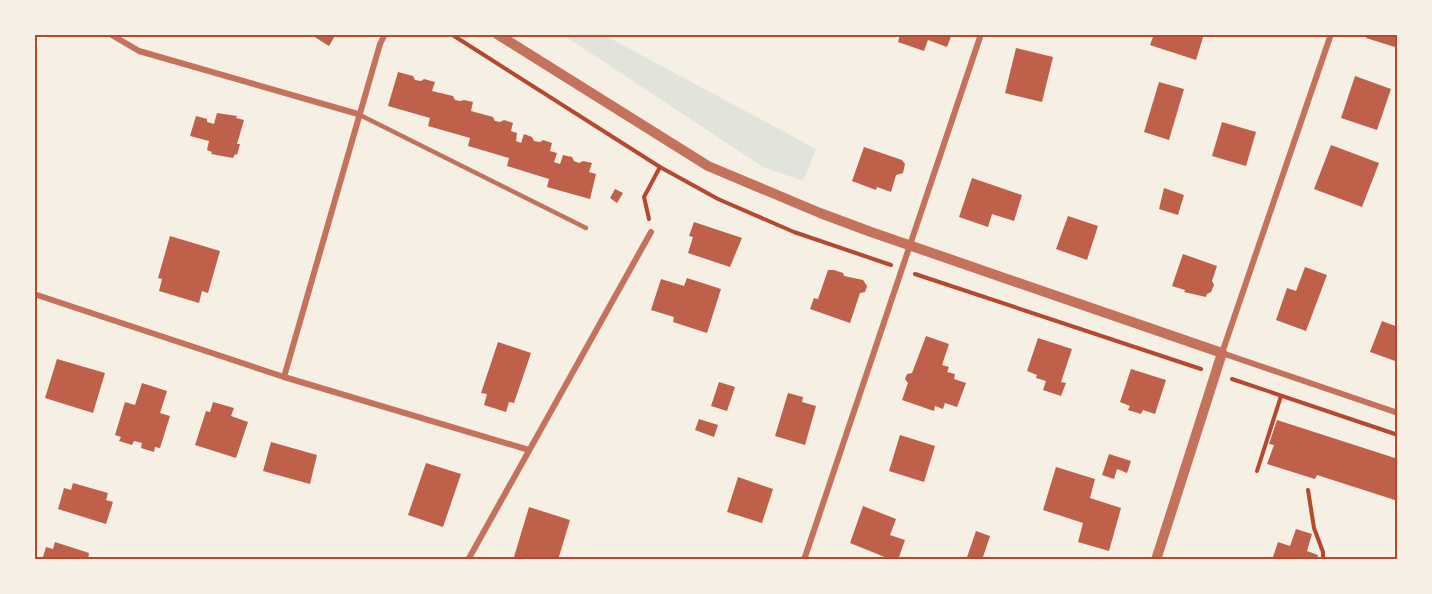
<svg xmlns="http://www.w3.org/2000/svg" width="1432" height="594" viewBox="0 0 1432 594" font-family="Raleway,sans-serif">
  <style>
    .green { fill: #e2e4dc }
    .building { fill: #bf614a }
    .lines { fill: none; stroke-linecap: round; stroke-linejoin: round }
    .path { stroke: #b5482f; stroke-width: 4 }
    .service { stroke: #c5725c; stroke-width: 4.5 }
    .minor { stroke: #c5725c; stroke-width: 6 }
    .tertiary { stroke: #c5725c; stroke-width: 10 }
    .neatline { fill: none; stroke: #b5482f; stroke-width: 2 }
  </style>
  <rect width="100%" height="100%" fill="#f6efe4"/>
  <path class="green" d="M563,35H604L816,149L803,181L763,167Z"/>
  <g class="building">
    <path d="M310,34H336L329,46Z"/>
    <path d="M900,34H952L947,47L928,40L924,51L898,42Z"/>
    <path d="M1154,34H1204L1196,60L1150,45Z"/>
    <path d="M1367,34H1398V48L1366,38Z"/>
    <path d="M1016,48L1053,57L1042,102L1005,93Z"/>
    <path d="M398,72L413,76L415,80L421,81L424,79L435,82L432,91L453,96L455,100L460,101L464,100L473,102L471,111L493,117L495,121L500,122L504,120L513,123L511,131L517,133L516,141L521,143L524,134L532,137L534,141L540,142L543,140L552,143L550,151L557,153L554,162L560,164L563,155L572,157L574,161L579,163L583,161L592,163L589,172L596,174L590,199L547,187L549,179L507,166L509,158L468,146L470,138L428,126L430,118L388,106Z"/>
    <path d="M1355,76L1391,89L1377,130L1341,118Z"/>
    <path d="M1159,82L1184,89L1169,140L1144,132Z"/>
    <path d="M217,113L237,116L236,118L244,120L237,144H240L237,155L235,154L233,158L211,154L212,152L207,150L209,141L190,136L196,116L207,119V122L214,124Z"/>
    <path d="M1222,122L1256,132L1246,166L1212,156Z"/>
    <path d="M1331,145L1379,163L1362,207L1314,189Z"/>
    <path d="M864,147L902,160L905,164L903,173L896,175L891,192L877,187L876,190L852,181Z"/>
    <path d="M972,178L1022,195L1014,221L992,214L988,227L959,217Z"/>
    <path d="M1164,188L1184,195L1178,215L1159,209Z"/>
    <path d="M615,189L623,193L617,203L610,198Z"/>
    <path d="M1068,216L1098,226L1087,260L1056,249Z"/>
    <path d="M694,222L742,238L730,267L688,253L693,237L689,236Z"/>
    <path d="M170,236L220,251L208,293L202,291L199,303L159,291L162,279L158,278Z"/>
    <path d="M1183,254L1217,266L1212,281L1214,285L1211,292L1207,294L1206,297L1184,292L1185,290L1172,286Z"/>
    <path d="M1305,267L1327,275L1306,331L1276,320L1287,288L1296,291Z"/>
    <path d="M828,270H834L843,273L844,276L863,280L867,286L865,292L860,293L850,323L810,309L814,298L818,299Z"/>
    <path d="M687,278L721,289L707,333L673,322L674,317L651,310L661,279L684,286Z"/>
    <path d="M1382,321L1398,327V362L1370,352Z"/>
    <path d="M926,336L949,344L942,365L949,367L947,372L955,374L954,379L966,383L957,407L945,403L943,409L935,406L934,411L902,400L908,383L905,379L907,374L912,373Z"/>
    <path d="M1038,338L1072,349L1061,382L1066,383L1061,396L1043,390L1046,381L1036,378L1037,375L1027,371Z"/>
    <path d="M498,342L531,353L514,403L509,402L506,412L484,405L487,394L481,393Z"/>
    <path d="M57,359L105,373L93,413L45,398Z"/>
    <path d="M1131,369L1166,380L1155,414L1143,410L1141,414L1128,410L1130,406L1120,402Z"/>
    <path d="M719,382L735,387L727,411L711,406Z"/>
    <path d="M142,383L167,391L160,413L170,416L160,448L155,447L154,452L141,448L142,443L134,441L132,445L119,441L121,437L115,435L125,402L135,405Z"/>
    <path d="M788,393L803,397L802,402L816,406L805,445L775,436Z"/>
    <path d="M213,402L234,408L231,416L248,422L236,458L195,445L206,411L210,412Z"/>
    <path d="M699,419L718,425L714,437L695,430Z"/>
    <path d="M1277,420L1398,459V501L1317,475L1315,479L1267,464L1274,445L1269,444Z"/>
    <path d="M900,435L935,446L924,482L889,471Z"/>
    <path d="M271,442L317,455L310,484L263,471Z"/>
    <path d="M1109,454L1131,461L1127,473L1117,469L1114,479L1102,475Z"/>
    <path d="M426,463L461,474L443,527L408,515Z"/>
    <path d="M1056,467L1095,479L1090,498L1121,508L1109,551L1078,542L1083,523L1043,510Z"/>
    <path d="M738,477L773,489L762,523L727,512Z"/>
    <path d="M73,483L108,493L106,500L113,502L106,524L58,509L64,488L71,490Z"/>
    <path d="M863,506L896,519L890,535L905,540L898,560H892L850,543Z"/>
    <path d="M529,507L570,520L558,560H522L514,557Z"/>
    <path d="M1296,529L1312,534L1307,551L1318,555L1317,560H1272L1278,542L1290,546Z"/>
    <path d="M976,531L990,536L982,560H966Z"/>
    <path d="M55,542L89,553L88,560H42L46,547L53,549Z"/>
  </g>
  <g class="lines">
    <g class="path">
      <path d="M451,34L660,167L718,199L794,232L891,265"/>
      <path d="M649,219L644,197L660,167"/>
      <path d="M915,274L1201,369"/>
      <path d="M1232,379L1398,435"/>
      <path d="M1257,471L1281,396"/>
      <path d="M1308,490L1314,528L1323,552V560"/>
    </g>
    <path class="service" d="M358,114L586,228"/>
    <g class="minor">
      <path d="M110,34L139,51L358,114"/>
      <path d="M1331,34L1222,353L1398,413"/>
      <path d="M34,294L284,377L529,450"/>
      <path d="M284,377L380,44L385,34"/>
      <path d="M468,560L651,232"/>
      <path d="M804,560L981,34"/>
    </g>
    <path class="tertiary" d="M497,34L708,166L820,213L871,232L1222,353L1156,560"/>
  </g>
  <rect width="1432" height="594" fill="none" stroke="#f6efe4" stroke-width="72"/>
  <rect x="36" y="36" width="1360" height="522" class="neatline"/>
</svg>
